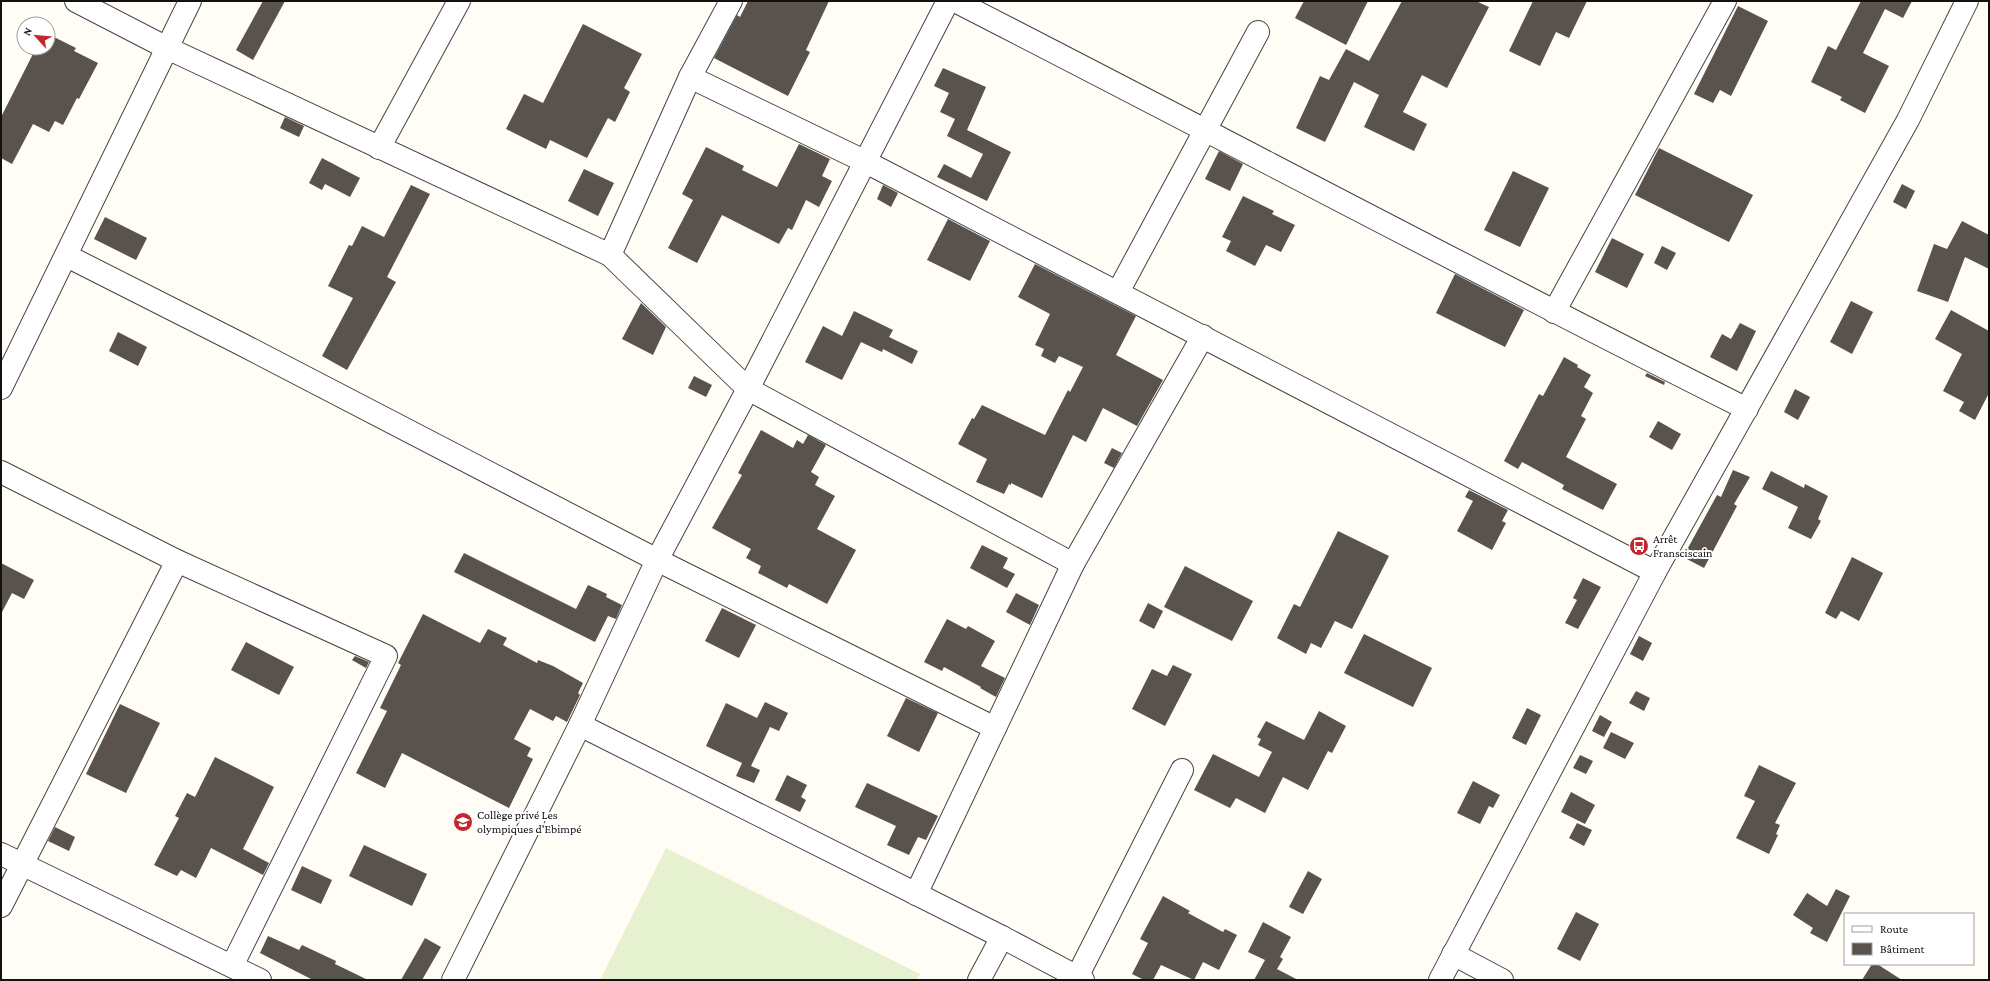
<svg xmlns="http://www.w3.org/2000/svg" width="1990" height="981" viewBox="0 0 1990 981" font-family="'Crimson Pro',serif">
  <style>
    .pitch { fill: #e6f2cf }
    .building { fill: #5a524d }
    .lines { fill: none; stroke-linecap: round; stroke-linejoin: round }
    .minor-casing { stroke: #444; stroke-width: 24 }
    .minor { stroke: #fff; stroke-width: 22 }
    .labels { text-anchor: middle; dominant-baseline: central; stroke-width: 4; stroke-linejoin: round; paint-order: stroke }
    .poi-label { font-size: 12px; fill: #111; stroke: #fff; text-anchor: start }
  </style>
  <rect width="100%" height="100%" fill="#fffdf5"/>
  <path class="pitch" d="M666,848L920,974L917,980H600Z"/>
  <g class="building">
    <path d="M263,1H285L253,60L236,50Z"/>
    <path d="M748,1H829L806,50L810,52L788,96L714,58L737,15L740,17Z"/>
    <path d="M1304,1H1368L1346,45L1295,18Z"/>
    <path d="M1402,1H1476L1489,7L1447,88L1422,75L1403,112L1427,124L1414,151L1364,127L1379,95L1354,82L1325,142L1296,128L1320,76L1329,80L1346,49L1369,61Z"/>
    <path d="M1533,1H1587L1569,38L1556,32L1540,66L1509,51Z"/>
    <path d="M1861,1H1912L1903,18L1885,9L1863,53L1889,66L1865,113L1840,100L1842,97L1811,82L1828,46L1836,50Z"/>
    <path d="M1738,6L1768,21L1731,96L1720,90L1713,103L1694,94Z"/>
    <path d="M583,24L642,54L624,88L630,92L615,122L608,118L587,158L550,140L546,149L506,129L524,94L543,103Z"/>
    <path d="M48,34L76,48L74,51L98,63L79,99L77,98L63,125L55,121L49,132L33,124L12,164L1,158V117L36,48H48Z"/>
    <path d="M943,68L986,87L967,130L1011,152L987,201L937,177L944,164L971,178L983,154L947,136L955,119L940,112L949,93L934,86Z"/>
    <path d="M285,117L304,126L299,137L280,128Z"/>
    <path d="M799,144L830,159L822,176L832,181L819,207L806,200L792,230L788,228L779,244L722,215L697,263L668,248L693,200L682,194L706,147L744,166L742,170L777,187Z"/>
    <path d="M1659,148L1753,195L1729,242L1635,195Z"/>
    <path d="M1219,151L1243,164L1230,191L1205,179Z"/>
    <path d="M322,158L360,178L350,197L325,184L322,190L309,183Z"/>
    <path d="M584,169L614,183L598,216L568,201Z"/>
    <path d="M1513,171L1549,188L1520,247L1484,230Z"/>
    <path d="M1902,184L1915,191L1906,209L1893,202Z"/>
    <path d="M411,185L430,194L387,277L396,282L347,370L322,356L353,298L328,286L349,245L352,246L362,226L384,237Z"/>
    <path d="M883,185L898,193L891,207L877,199Z"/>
    <path d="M1243,196L1274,211L1272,214L1295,225L1281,252L1266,245L1255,266L1226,251L1231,241L1222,237Z"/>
    <path d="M105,217L147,238L136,260L94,239Z"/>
    <path d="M948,219L990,241L970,281L927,260Z"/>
    <path d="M1962,221L1989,235V269L1965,257L1948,302L1917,291L1934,244L1947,249Z"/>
    <path d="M1612,238L1644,254L1627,288L1595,272Z"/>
    <path d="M1662,246L1676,253L1667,270L1654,263Z"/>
    <path d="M1035,264L1136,316L1116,355L1163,380L1137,426L1103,408L1086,442L1073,435L1042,498L1011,483V485L1009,484L1004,494L976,482L987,459L958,444L972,418L974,419L982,405L1045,435L1068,390L1070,392L1083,367L1059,356L1055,363L1041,356L1044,349L1035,345L1050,314L1018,297Z"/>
    <path d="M1455,274L1524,310L1505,347L1436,313Z"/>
    <path d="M1851,301L1873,312L1852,354L1830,342Z"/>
    <path d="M641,303L666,327L653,355L622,339Z"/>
    <path d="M1951,310L1989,331V393L1975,420L1959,411L1964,402L1943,391L1962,354L1935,339Z"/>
    <path d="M854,311L893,330L889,337L918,351L912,364L883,349L882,352L861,342L842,380L805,362L823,326L842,336Z"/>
    <path d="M1740,323L1756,331L1737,371L1710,357L1722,334L1731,339Z"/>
    <path d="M118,332L147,347L138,366L109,351Z"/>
    <path d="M1564,357L1578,365L1577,367L1591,375L1584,387L1593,393L1581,416L1586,419L1566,457L1617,484L1603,510L1562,489L1564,485L1522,462L1518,469L1504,461L1539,394L1543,396Z"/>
    <path d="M1647,373L1665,382L1664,385L1645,376Z"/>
    <path d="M694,376L712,385L706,397L688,388Z"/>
    <path d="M1795,389L1810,397L1798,420L1784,412Z"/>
    <path d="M1658,421L1681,434L1672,450L1649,437Z"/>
    <path d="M761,430L793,448L797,440L803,444L808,435L826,445L811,472L819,477L815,485L835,496L817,529L856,550L827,604L789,584L787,588L758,573L761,566L746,558L751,549L712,528L742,475L738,473Z"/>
    <path d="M1112,448L1122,453L1114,468L1104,463Z"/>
    <path d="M1733,470L1750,477L1734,504L1737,506L1704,568L1683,557L1717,495L1721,497Z"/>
    <path d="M1771,471L1804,488L1805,484L1828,496L1818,519L1821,521L1811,539L1788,528L1798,507L1762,489Z"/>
    <path d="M1469,490L1508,510L1502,521L1506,523L1492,550L1457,531L1473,501L1465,497Z"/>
    <path d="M1338,531L1389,556L1352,629L1335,621L1321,648L1311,643L1306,654L1277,638L1294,604L1300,607Z"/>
    <path d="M982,545L1008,558L1003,568L1015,574L1007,588L970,568Z"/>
    <path d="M464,553L576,609L588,585L607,594L606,597L622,605L616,619L608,616L595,642L454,572Z"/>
    <path d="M1852,557L1883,573L1859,621L1841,611L1836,619L1825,613Z"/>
    <path d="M1,563L34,580L24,599L12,593L1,614Z"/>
    <path d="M1185,566L1253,601L1232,641L1164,607Z"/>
    <path d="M1583,578L1601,587L1578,629L1565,623L1577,600L1573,598Z"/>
    <path d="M1016,593L1039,605L1030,625L1006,612Z"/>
    <path d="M1148,603L1163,611L1154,629L1139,621Z"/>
    <path d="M722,608L756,625L739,658L705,641Z"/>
    <path d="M423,614L480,643L488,629L507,638L503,645L537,663L538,660L553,666L583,683L578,693L580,695L567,722L556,716L553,721L530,709L514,739L531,748L527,756L533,759L509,808L402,753L385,788L356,773L387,711L380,708L401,665L398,663Z"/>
    <path d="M947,619L966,629L968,626L995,641L981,666L1005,678L996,697L980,688L981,687L944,667L942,671L924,662Z"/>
    <path d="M1364,634L1432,668L1413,707L1344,673Z"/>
    <path d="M1639,636L1652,643L1643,661L1630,654Z"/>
    <path d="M246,642L294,667L279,695L231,670Z"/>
    <path d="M355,656L369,662L366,668L352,660Z"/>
    <path d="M1173,665L1192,674L1165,726L1132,709L1152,669L1167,676Z"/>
    <path d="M1636,691L1650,698L1644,711L1629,703Z"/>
    <path d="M906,698L938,713L919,752L887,736Z"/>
    <path d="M765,702L788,713L779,731L770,727L751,766L760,770L754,783L736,776L742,763L706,746L726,703L757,718Z"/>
    <path d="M120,704L160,723L126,793L86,774Z"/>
    <path d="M1527,708L1541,715L1526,745L1512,738Z"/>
    <path d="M1319,711L1346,726L1332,753L1328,751L1308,790L1283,777L1265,813L1236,798L1230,808L1194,790L1213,754L1259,777L1272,752L1258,745L1261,739L1257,737L1266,721L1304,740Z"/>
    <path d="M1600,715L1612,722L1604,737L1592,731Z"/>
    <path d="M1611,732L1634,743L1625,759L1603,748Z"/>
    <path d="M1580,755L1593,761L1586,774L1573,768Z"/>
    <path d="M215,757L274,787L243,849L269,863L263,875L211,848L196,878L181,870L177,876L154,865L179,818L175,816L187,793L195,797Z"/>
    <path d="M1759,765L1796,783L1775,823L1780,825L1776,834L1778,835L1769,854L1736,838L1755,801L1744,796Z"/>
    <path d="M787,775L807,785L801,797L806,800L800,812L775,800Z"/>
    <path d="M1473,781L1500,795L1493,808L1489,806L1480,824L1457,813Z"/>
    <path d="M867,783L938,816L926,840L918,837L909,855L887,845L896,826L855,807Z"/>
    <path d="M1571,792L1595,805L1585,824L1561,812Z"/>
    <path d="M1577,823L1592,830L1584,846L1569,838Z"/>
    <path d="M55,827L75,837L69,851L48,841Z"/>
    <path d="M364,845L427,874L412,906L349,876Z"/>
    <path d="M302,866L332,880L321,904L291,890Z"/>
    <path d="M1308,871L1322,879L1303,914L1289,907Z"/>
    <path d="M1836,889L1850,896L1827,942L1810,933L1813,928L1793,915L1807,893L1827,906Z"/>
    <path d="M1163,896L1190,911L1188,913L1223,932L1225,929L1237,935L1219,970L1203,962L1194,980L1161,965L1153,980H1144L1132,974L1148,943L1140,939Z"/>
    <path d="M1576,912L1599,924L1580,961L1557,949Z"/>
    <path d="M1263,922L1291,937L1280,957L1283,959L1277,969L1298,980H1254L1265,960L1248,952Z"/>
    <path d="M268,936L299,950L302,945L336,961L335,964L368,980H313L260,953Z"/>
    <path d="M425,938L441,947L422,980H401Z"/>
    <path d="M1872,964H1877L1902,980H1862Z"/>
  </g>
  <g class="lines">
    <g class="minor-casing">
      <g id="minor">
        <path d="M76,1L167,48L610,255L748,389L1073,564"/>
        <path d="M955,1C1219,136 1481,276 1747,409"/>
        <path d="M690,77L866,162L1655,572"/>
        <path d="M379,148L459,1"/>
        <path d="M610,255L690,77L731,1"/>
        <path d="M67,256L241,344L657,560L995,728"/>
        <path d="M1118,292L1258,32"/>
        <path d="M1554,312L1725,1"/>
        <path d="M1,388L190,1"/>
        <path d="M1,472L177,561L386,656L232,966"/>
        <path d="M580,725L1002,937L1083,980"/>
        <path d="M1,854L260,980"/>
        <path d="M916,894L1073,564L1203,336"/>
        <path d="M1,906L177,561"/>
        <path d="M1453,954L1502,980"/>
        <path d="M1077,977L1182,770"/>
        <path d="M453,980L580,725L657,560L748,389L948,1"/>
        <path d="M979,980L1002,937"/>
        <path d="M1440,980L1655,572L1908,120L1967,1"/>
      </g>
    </g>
    <use href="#minor" class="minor"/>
  </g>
  <defs>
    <g id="bus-disc" transform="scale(1)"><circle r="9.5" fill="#c4262e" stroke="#fff"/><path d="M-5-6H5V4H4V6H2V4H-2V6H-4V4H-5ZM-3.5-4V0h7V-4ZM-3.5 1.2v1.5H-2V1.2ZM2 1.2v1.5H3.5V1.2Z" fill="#fff"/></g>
    <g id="school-disc" transform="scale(1)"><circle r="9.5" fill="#c4262e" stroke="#fff"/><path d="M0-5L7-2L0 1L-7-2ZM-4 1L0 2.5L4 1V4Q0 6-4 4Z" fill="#fff"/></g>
  </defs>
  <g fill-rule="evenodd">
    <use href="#bus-disc" x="1639" y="546"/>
    <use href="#school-disc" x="463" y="822"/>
  </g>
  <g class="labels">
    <g class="poi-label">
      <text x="1653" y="539">Arrêt<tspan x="1653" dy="14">Fransciscain</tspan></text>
      <text x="477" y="815">Collège privé Les<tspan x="477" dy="14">olympiques d'Ebimpé</tspan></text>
    </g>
  </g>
  <rect width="1990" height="981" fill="none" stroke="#111111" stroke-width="4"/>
  <rect x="1844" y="913" width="130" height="52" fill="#ffffff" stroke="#a0a0a0"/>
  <rect x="1852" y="926" width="20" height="6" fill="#ffffff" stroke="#a0a0a0"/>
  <text x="1880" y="933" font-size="12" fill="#111111">Route</text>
  <rect x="1852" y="943" width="20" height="12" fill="#5a524d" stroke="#a0a0a0"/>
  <text x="1880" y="953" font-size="12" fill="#111111">Bâtiment</text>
  <g transform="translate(36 36) rotate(297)"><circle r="19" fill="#ffffff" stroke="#a0a0a0"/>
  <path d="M0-3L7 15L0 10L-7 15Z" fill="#c4262e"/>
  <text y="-6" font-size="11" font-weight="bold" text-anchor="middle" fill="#111111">N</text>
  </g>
</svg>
